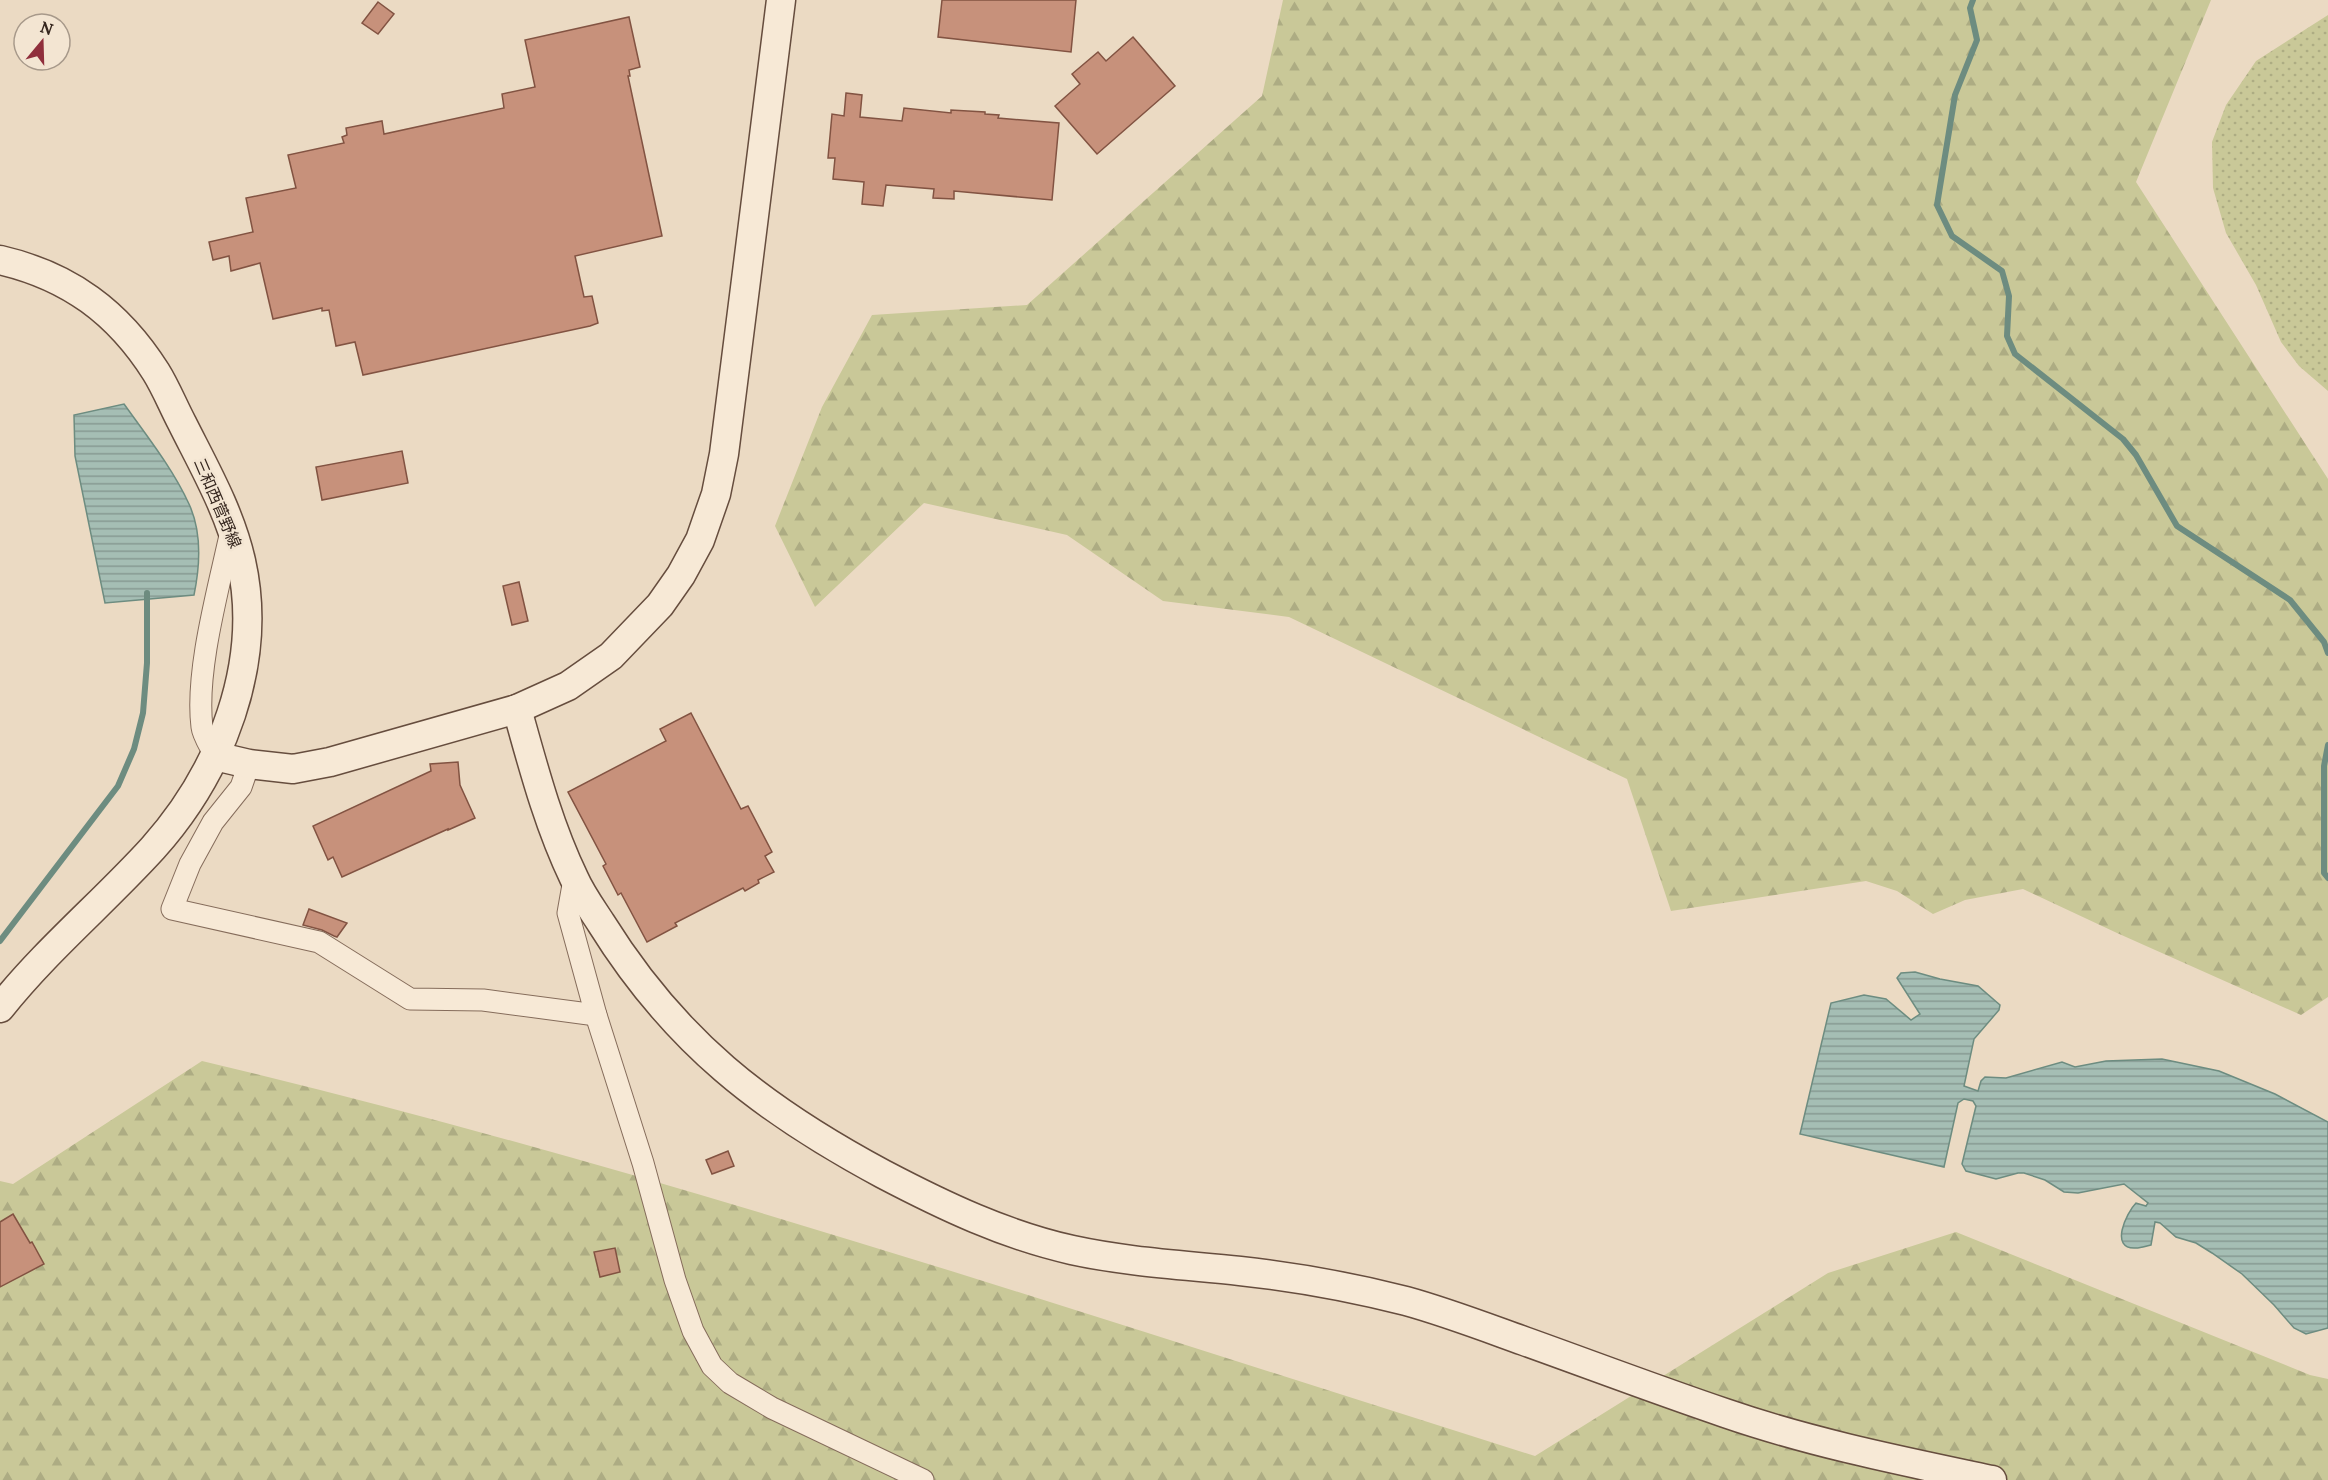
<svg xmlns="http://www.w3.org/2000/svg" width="2328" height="1480" viewBox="0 0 2328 1480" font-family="Lora,'Noto Sans JP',serif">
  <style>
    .grass { fill: url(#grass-dots) }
    .forest { fill: url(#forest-firs) }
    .water { fill: url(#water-rules); stroke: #6d8c80; stroke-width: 1.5 }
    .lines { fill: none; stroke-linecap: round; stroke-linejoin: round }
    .stream { stroke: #6d8c80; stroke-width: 6 }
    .building { fill: #c7917b; stroke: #825342; stroke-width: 1.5 }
    .street-casing { stroke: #856c5b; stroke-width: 23 }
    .secondary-casing { stroke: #664d3e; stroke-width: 31 }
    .street { stroke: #f7e9d6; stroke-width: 21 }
    .secondary { stroke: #f7e9d6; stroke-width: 28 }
    .labels { text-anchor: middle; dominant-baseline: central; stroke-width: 5; stroke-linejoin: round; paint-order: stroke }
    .street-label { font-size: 16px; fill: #35261e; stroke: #f3e5d2 }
  </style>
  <defs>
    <pattern id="grass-dots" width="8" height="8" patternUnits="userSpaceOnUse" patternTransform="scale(1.5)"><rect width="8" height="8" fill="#c9c898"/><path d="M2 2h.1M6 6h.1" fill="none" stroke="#adac83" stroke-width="1.8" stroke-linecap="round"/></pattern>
    <pattern id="forest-firs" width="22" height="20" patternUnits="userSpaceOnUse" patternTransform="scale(1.5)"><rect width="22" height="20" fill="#c9c898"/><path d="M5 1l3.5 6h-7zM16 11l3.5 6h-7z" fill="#adac83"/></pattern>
    <pattern id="water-rules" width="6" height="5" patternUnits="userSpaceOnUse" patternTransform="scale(1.5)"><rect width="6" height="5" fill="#a5beb4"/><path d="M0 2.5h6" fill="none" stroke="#879a92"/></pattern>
  </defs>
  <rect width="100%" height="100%" fill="#ebdac3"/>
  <path class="grass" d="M2328,15V391L2299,366L2281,342L2256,285L2226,233L2213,188L2212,142L2226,105L2256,61Z"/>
  <g class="forest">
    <path d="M1283,0H2211L2136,182L2328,479V997L2301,1015L2117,933L2023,889L1965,900L1933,914L1897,891L1866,881L1671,911L1627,779L1289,617L1163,601L1067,535L924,503L815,607L775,526L822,407L872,315L1027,305L1262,96Z"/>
    <path d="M202,1061C653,1168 1093,1317 1535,1456L1828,1273L1956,1232L2310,1375L2328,1379V1480H0V1181L13,1184Z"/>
  </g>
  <g class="water">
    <path d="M124,404C147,436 173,469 189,504C202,532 200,566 194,595L105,603L75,456L74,415Z"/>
    <path d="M1915,972L1940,979L1978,986L2000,1005L1999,1010L1974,1039L1964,1086L1978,1091L1981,1081L1985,1077L2006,1078L2062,1062L2075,1067L2106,1061L2162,1059L2219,1071L2275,1094L2328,1122V1328L2306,1334L2294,1328L2274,1305L2242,1274L2212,1253L2196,1243L2176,1237L2160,1223L2155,1222L2151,1245C2146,1246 2141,1248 2136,1248C2109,1250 2126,1213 2136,1203L2146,1206L2148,1203L2124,1184L2078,1193L2064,1192L2045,1180L2024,1173H2018L1996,1179L1966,1171L1962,1164L1976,1106L1973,1101L1964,1099L1958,1103L1944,1167L1800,1134L1831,1003L1864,995L1886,999L1911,1020L1920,1014L1897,978L1901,973Z"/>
  </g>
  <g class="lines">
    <g class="stream">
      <path d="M1973,0L1970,8L1977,40L1955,95L1937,205L1952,236L2002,271L2009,296L2007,336L2015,354L2123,439L2136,455L2177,526L2290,600L2324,642L2328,653"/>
      <path d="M2328,745L2324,766V873L2328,878"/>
      <path d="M0,941L118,786L134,749L143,713L147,663V593"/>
    </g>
  </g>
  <g class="building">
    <path d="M942,0H1076L1071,52L938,37Z"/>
    <path d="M378,2L394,14L378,34L362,23Z"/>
    <path d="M629,17L640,67L629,70L630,76H628L662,236L575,256L584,297L592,296L598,323L590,326L363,375L355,342L336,346L329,310L322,311V308L273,319L260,263L231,271L229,256L213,260L209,242L253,232L246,198L296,188L288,155L344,143L342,137L347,135L346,128L382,121L384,134L504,108L502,94L535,87L525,40Z"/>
    <path d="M1133,37L1175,86L1097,154L1055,106L1080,84L1072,74L1098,52L1106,61Z"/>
    <path d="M846,93L862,95L860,117L902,121L904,108L951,113V110L985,112V114L999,115L998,118L1059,123L1052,200L954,191V199L933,198L934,189L886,185L883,206L862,204L864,182L833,179L835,158H828L832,114L844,116Z"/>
    <path d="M402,451L408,483L322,500L316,467Z"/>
    <path d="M519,582L528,621L512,625L503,586Z"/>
    <path d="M691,713L741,809L748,806L772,852L765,856L774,872L758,880L759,883L745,891L743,888L675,923L677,926L647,942L621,893L618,895L603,866L606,864L568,792L666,741L660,729Z"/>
    <path d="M458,762L460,785L475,818L448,830V829L342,877L333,857L328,860L313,826L431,771L430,764Z"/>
    <path d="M309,909L347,923L337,937L334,936L322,930L303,925Z"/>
    <path d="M728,1151L734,1166L712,1174L706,1160Z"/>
    <path d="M13,1214L30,1243L32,1242L44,1264L0,1287V1222Z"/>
    <path d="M615,1248L620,1272L600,1277L594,1252Z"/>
  </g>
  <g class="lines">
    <g class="street-casing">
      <g id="street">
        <path d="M215,756C211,747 203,736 202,727C195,671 219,587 231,531"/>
        <path d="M249,764L241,787L213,822L190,864L172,909L319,942L410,999L483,1000L596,1015"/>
        <path d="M574,879L568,913L596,1015L643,1163L675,1280L693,1331L712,1366L730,1383L772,1408L923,1480"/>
      </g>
    </g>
    <g class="secondary-casing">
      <g id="secondary">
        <path d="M0,260C69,276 118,312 156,372C166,388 173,406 182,423C204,467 230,512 241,561C264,663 221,772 153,848C103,903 47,949 0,1008"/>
        <path d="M517,709C533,766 548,824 574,878C581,894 592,909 601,923C675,1042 762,1109 883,1174C944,1206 1005,1235 1072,1250C1127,1262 1184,1265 1240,1271C1296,1277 1351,1287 1406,1301C1446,1312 1485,1327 1524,1341C1591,1365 1657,1390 1725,1413C1812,1443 1902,1461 1992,1480"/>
        <path d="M215,756L249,764L293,769L330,762L517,709L568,686L611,656L660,605L681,575L700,540L716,494L724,454L745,288L781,0"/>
      </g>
    </g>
    <use href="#street" class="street"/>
    <use href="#secondary" class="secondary"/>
  </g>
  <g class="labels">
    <g class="street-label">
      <text transform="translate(218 503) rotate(67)">三和西菅野線</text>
    </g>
  </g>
  <g transform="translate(42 42) rotate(19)"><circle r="28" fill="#f3e5d2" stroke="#a7998a" stroke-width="1.5"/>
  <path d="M0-4.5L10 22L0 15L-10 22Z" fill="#902f3c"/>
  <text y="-9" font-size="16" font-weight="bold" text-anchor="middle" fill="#35261e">N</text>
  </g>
</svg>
